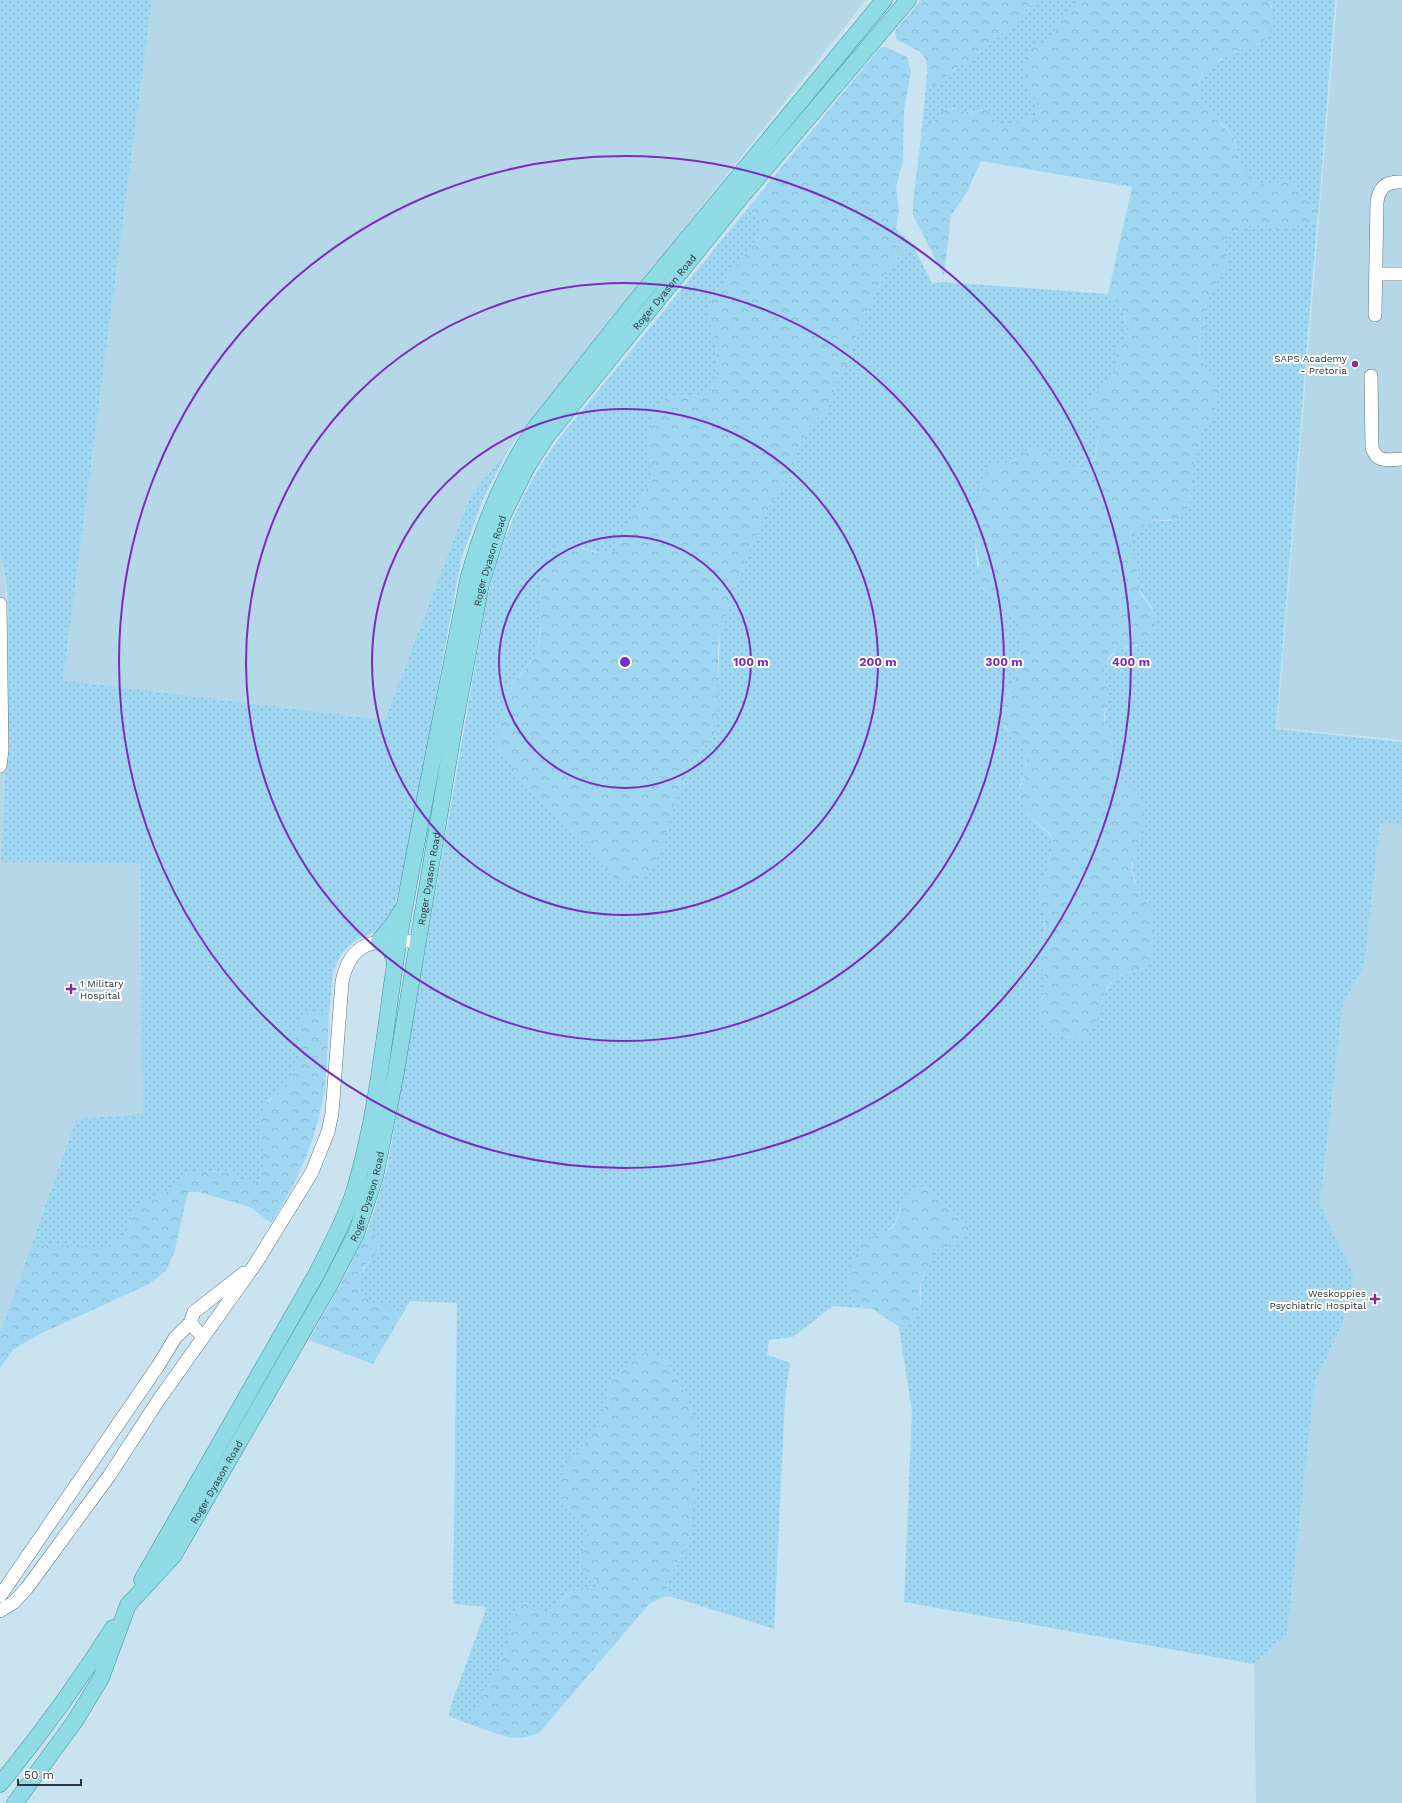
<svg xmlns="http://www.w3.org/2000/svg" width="1402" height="1803" viewBox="0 0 1402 1803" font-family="'Work Sans',sans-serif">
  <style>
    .built { fill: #b6d7e7 }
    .grass { fill: url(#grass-dots) }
    .forest { fill: url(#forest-crowns) }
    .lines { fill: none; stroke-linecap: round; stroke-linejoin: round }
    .minor-casing { stroke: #5a727d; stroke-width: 14 }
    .major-casing { stroke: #3b92a0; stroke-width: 17 }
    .minor { stroke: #fff; stroke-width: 13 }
    .major { stroke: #8edbe6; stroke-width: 16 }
    .ring { fill: none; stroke: #7b2cbf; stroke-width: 2 }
    .poi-dot { fill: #8e2c94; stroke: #fff; stroke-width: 1.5 }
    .labels { text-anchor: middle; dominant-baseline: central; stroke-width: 4; stroke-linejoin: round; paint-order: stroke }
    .street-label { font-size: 10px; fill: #2c363b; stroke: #fff }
    .poi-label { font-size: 10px; fill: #2c363b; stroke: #fff; text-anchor: end }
    .centre { fill: #7b2cbf; stroke: #fff; stroke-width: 2 }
    .ring-label { font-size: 12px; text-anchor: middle; font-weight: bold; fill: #7b2cbf; stroke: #fff; stroke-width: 4; stroke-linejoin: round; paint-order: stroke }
  </style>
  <defs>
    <pattern id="grass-dots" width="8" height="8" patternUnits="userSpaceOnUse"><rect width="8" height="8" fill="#9fd7f2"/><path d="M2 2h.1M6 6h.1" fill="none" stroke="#89b9d0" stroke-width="1.8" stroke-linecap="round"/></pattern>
    <pattern id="forest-crowns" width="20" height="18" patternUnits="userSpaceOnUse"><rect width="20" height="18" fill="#9fd7f2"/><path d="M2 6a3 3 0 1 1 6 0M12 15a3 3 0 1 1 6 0" fill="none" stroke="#89b9d0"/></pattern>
  </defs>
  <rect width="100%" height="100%" fill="#c9e3f0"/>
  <g class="built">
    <path d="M152,0H866L470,497L386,720L63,680Z"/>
    <path d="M1337,0H1402V740L1277,728Z"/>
    <path d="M0,550L3,563L9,626L8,742L1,862L140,863L144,1115L76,1119L0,1332Z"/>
    <path d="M1380,823L1402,825V1803H1256L1254,1664L1287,1635L1315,1382L1343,1322L1354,1276L1320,1205L1343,1001L1364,967Z"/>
  </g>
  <g class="grass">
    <path d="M0,0H152L63,680L385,720L470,497L509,448L483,499L461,559L412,829L393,915L382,930L357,939L341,954L333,972L329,1016L324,1013L297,1033C297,1046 297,1067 292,1078C287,1088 276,1095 268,1100L263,1173L258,1181L252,1183L240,1179L232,1174L218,1171L191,1173L183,1178L177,1185L157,1197L141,1203L136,1208L125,1234L115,1241L108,1249L102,1250L48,1244L30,1249L76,1119L143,1114L140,863L1,862C4,798 8,735 8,672C9,632 10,590 0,550Z"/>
    <path d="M1043,0H1081L1059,18L1051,39L1034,47V96L1037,102L1035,116L997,127L992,113L982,109C971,114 963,112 953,108L940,113L930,128L921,136L926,86H935L950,72L972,59L1012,26L1031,4Z"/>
    <path d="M1269,0H1335L1319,206L1308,201L1293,180H1283L1268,186C1262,184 1253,182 1248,178C1238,166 1239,147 1232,135C1226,125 1214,120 1208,111C1176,70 1232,54 1261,43L1272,7Z"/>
    <path d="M749,207L761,224L758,238L713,295C703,316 715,333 717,355C718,366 715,379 712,389L701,395L668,397L647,447L650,458L652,477L624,535L614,551L605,555L581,547L541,580V622L537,653L509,687L498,729V747L511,763L512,772L517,780L524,788L536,795L553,815L587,842L613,878L677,798L686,776L700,752L716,732L720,636L730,601L752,543L767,511L789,475L799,448L811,424L826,412L838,380L849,358L858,331L877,290L894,262L912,244L932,283L943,282L1108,294C1122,305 1126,317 1127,335L1117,350L1115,370L1111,379L1107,384L1091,397C1096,425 1103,442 1089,469L1075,467L1029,449L1012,462H998L992,465L981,484L974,533L980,588C989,594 1000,600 1007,608C1024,628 1020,657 1014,680C1012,688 1005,695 1004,703C1004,711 1005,719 1005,728L1021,741L1025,751L1026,772L1019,787V798L1025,806L1027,814L1053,838L1052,847L1046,874L1038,892L1045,916L1044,941L1038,955L1047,984L1039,1011L1067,1038L1086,1039L1095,1024L1105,994L1113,980L1118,976L1143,969L1149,907L1139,893L1132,870L1136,848L1141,840L1143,804L1139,795L1123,782L1113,767L1112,736L1105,725L1106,704L1108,693L1104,671L1105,664L1117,650L1137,646L1153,609L1137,587L1138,571L1129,548V541L1147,523L1153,521H1170L1189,506L1190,490L1194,482V459L1199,451L1198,437L1210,420L1217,386L1208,372L1200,356L1199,346L1204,328L1206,301L1211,289L1224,272L1227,256L1224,246L1228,237L1232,233L1246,226L1261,225L1278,229L1317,223L1276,729L1402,742V825L1380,823L1364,967L1343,1002L1320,1204L1354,1276L1343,1322L1315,1382L1287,1635L1254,1664L904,1602L912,1412L899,1327L906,1323H913L921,1304V1285L933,1252L959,1241L969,1224L955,1216L930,1188L901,1206C895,1229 889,1232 867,1240L855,1299L861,1304L872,1309L833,1306L793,1337L769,1340L767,1355L790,1363L785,1399L774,1629L676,1598L666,1596L669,1579L688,1545L692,1532V1512L701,1448L692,1410L680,1383L665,1359L611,1383L597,1430L569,1460L564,1503L582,1520L588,1532L579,1563L580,1569L599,1582L598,1586C590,1589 583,1587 576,1589C563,1593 559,1610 546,1611C535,1613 528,1596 517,1607L504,1655L474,1714L472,1725L449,1716L451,1705L487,1607L453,1604L457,1303L410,1301L400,1318C391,1305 382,1307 370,1301C366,1300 363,1297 359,1294C356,1274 368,1265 379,1250L378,1240L369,1227L387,1169L486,604C499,544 522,490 558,440Z"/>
  </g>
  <g class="forest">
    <path d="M921,0H1043L1031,4L1012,26L972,59L950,72L935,86H926C930,51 924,54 896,39L895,31Z"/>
    <path d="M1081,0H1269L1274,19L1268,36L1261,43L1220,59L1202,75L1199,80L1198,90L1208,112L1232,135L1242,166L1248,178L1268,186L1283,179L1293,180L1308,201L1319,206L1317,223L1278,229L1261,225L1246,226L1232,233L1228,237L1224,246L1227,256V266L1206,301L1204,328L1199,346L1200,356L1208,372L1217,386L1219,393L1214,414L1198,437L1199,451L1194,459V482L1190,490L1189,506L1184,514L1177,519L1153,521L1147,523L1129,541C1129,551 1136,559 1137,570C1138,575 1136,583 1138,588C1143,602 1158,610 1155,628C1151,653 1112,639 1105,665C1102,675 1109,685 1108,695C1107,704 1102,716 1105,725C1106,729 1112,732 1112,738C1114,747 1110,759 1114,768C1121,786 1139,786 1143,804C1146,815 1146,829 1141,840C1137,850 1131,860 1132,871C1134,886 1142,894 1149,907C1157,922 1155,944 1149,960C1144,975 1124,970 1114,979C1102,990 1102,1010 1096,1024C1093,1029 1089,1034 1086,1039C1067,1038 1052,1036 1039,1020V1011L1047,984L1038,955L1044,941L1045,916L1038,892L1046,874L1052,847L1053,838C1047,828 1036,823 1029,815C1026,813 1026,808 1024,805C1022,802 1020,800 1019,797C1017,788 1023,782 1025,774C1027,768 1026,756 1024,750C1019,733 1001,732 1002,713C1002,701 1010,692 1013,682C1021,659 1023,629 1008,609C998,597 983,592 974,580L979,565L974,533L980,484L992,465L998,462H1012L1029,449L1035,448L1050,451L1075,467L1089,469C1104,444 1096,427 1089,402C1092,392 1105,388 1111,379C1116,369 1114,361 1117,351C1118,346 1124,340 1127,335C1127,317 1122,305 1108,294L1132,187L981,161L966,194L951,215L944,276L913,215V202L921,136C924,134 928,131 930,128C934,123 936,116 941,112C953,104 962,114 974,112C979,111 984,107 989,110C994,113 995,123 997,127L1035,116L1037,102C1035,98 1029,95 1028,91C1023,79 1023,56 1034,47C1039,44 1046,42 1051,39L1059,18Z"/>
    <path d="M883,47L888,48L907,57L911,72L904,110L903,161L896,187L899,209L896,229L912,244L894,262L877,290L858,331L849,358L838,380L826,412L811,424L799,448L789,475L767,511L752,543L730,601L720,636L718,646V708L716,732L700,752L686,776L677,798L657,861L652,870L644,876L630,882H621L613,878L587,842L553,815L536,795L524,788L517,780L512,772L511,763L498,747L497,740L498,729L509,687C516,679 534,660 537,651C548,618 529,574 554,547C575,541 586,552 605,555L614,551L624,535L652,477L650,458L647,447L653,416L658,406L668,397L701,395L712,389C715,379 718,366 717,355C715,333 703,316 713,295L758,238L761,224L749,207L879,49Z"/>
    <path d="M311,1011L324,1013L329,1016C328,1039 327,1063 325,1086C318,1137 298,1181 271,1223L250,1207L199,1192H188L174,1253L166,1271L149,1284L40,1334L14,1349L0,1368V1332L30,1249L48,1244L108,1249L115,1241L125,1234L136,1208L141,1203L157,1197L177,1185L183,1178L191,1173L218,1171L232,1174L240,1179L252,1183L258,1181C270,1160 256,1138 261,1115C265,1097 285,1093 292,1078C299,1059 290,1018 311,1011Z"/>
    <path d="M918,1186L930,1188L955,1216L969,1224V1231L959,1241L933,1252C930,1263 924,1273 921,1284C916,1301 927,1305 913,1323H906L899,1327C891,1321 882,1315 874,1310C867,1306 860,1305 855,1300C841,1283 853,1255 866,1241C872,1235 885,1235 892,1228C905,1215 896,1194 918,1186Z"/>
    <path d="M369,1227L378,1240L380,1245C378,1255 371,1259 365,1266C360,1272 358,1286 359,1294C374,1306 389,1301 400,1318L373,1364L309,1340L346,1274Z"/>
    <path d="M648,1352L665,1359L680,1383L692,1410L701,1448L692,1512V1532L688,1545L669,1579L666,1596L650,1603L540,1732C517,1745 495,1733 472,1725L474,1714L504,1655L517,1607C528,1596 535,1613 546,1611C559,1610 564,1593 576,1589C583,1587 590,1589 598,1586L599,1582L580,1569L579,1563L588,1532L582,1520L564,1503L560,1489L563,1470L569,1460L597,1430L611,1383L631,1357L639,1353Z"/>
  </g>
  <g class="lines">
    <g class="minor-casing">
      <g id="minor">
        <path d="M1376,274H1402"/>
        <path d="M1375,315L1377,202C1379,187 1387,181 1402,182"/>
        <path d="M1371,376L1372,448C1378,464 1388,459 1402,459"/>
        <path d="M0,604L2,750L0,766"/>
        <path d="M190,1323L194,1312L244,1273"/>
        <path d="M0,1596L158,1366L175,1338L190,1323L203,1337"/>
        <path d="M0,1611L13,1603L27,1588L109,1476L160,1398L256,1263L312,1172L328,1132L332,1113L342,982C350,943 372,939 408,941"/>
      </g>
    </g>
    <g class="major-casing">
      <g id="major">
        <path d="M395,965C394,953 389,947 379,941L391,927L402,910"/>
        <path d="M142,1580L317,1273C330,1247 345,1220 354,1192C379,1110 385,1023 399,938C420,818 445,699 468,580C483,524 503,476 535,428L635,302L884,0"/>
        <path d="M0,1784C41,1734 78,1683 113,1628"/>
        <path id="s1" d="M15,1803L75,1721L101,1678L128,1605L174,1555L329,1286L356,1234L375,1177L395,1078L454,728L481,584L502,517L527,467L546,437L742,196L908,0"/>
      </g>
    </g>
    <use href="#minor" class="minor"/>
    <use href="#major" class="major"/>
  </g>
  <g class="ring">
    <circle cx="625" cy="662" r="126"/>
    <circle cx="625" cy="662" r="253"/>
    <circle cx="625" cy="662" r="379"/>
    <circle cx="625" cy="662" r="506"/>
  </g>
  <g class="poi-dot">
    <circle cx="1355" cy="364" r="4"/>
    <path d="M69 983h4v4h4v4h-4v4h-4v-4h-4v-4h4z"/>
    <path d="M1373 1293h4v4h4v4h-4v4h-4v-4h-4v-4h4z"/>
  </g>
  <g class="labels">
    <g class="street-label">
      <text stroke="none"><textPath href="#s1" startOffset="1678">Roger Dyason Road</textPath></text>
      <text stroke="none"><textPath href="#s1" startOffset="1354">Roger Dyason Road</textPath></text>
      <text stroke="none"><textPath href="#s1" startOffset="1030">Roger Dyason Road</textPath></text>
      <text stroke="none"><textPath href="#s1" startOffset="706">Roger Dyason Road</textPath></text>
      <text stroke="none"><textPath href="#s1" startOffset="382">Roger Dyason Road</textPath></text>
    </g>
    <g class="poi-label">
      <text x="1347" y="358">SAPS Academy<tspan x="1347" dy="12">- Pretoria</tspan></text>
      <text x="80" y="983" text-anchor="start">1 Military<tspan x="80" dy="12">Hospital</tspan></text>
      <text x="1366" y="1293">Weskoppies<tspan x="1366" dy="12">Psychiatric Hospital</tspan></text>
    </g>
  </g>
  <circle cx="625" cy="662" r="6" class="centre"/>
  <g class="ring-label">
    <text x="751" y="666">100 m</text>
    <text x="878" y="666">200 m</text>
    <text x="1004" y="666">300 m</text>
    <text x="1131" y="666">400 m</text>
  </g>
  <path d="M18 1779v6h63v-6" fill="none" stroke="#2c363b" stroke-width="2"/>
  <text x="24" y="1779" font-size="12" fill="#2c363b" stroke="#ffffff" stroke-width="3" paint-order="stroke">50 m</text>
</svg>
